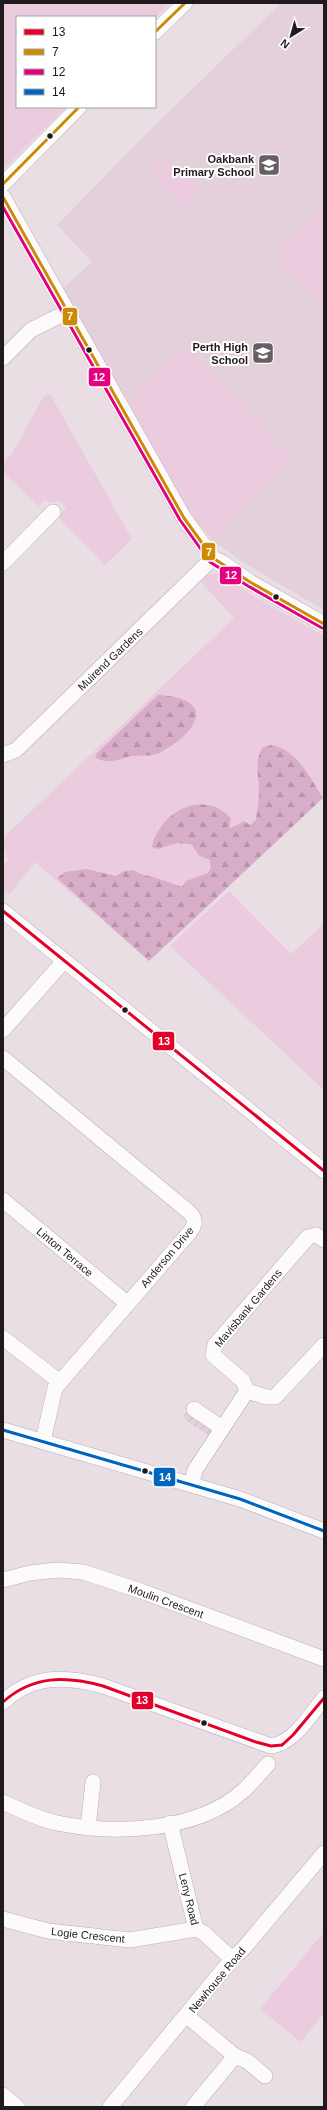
<svg xmlns="http://www.w3.org/2000/svg" width="327" height="2110" viewBox="0 0 327 2110" font-family="Arial,sans-serif">
  <style>
    .built { fill: #e3d0db }
    .industrial { fill: url(#industrial-furrows) }
    .green { fill: #ebcbde }
    .forest { fill: url(#forest-firs) }
    .lines { fill: none; stroke-linecap: round; stroke-linejoin: round }
    .minor-casing { stroke: #b8b0b4; stroke-width: 16 }
    .minor { stroke: #fcfafb; stroke-width: 15 }
    .bus-1-casing { stroke: #fff; stroke-width: 6 }
    .bus-2-casing { stroke: #fff; stroke-width: 6 }
    .bus-3-casing { stroke: #fff; stroke-width: 6 }
    .bus-4-casing { stroke: #fff; stroke-width: 6 }
    .bus-1 { stroke: #e4002b; stroke-width: 3 }
    .bus-2 { stroke: #cc8a06; stroke-width: 3 }
    .bus-3 { stroke: #e5007d; stroke-width: 3 }
    .bus-4 { stroke: #0065bd; stroke-width: 3 }
    .bus-dot { fill: #201a1d; stroke: #fff; stroke-width: 1.5 }
    .labels { text-anchor: middle; dominant-baseline: central; stroke-width: 4; stroke-linejoin: round; paint-order: stroke }
    .poi-label { font-size: 11px; font-weight: bold; fill: #201a1d; stroke: #fff; text-anchor: end }
    .street-label { font-size: 11px; fill: #201a1d; stroke: #fff }
    .line-badge { stroke: #fff; stroke-width: 1.5 }
    .badge-label { font-size: 11px; text-anchor: middle; font-weight: bold; fill: #fff }
  </style>
  <defs>
    <pattern id="industrial-furrows" width="10" height="10" patternUnits="userSpaceOnUse"><rect width="10" height="10" fill="#e3d0db"/><path d="M-1 1l2-2M0 10L10 0M9 11l2-2" fill="none" stroke="#c2b2bc"/></pattern>
    <pattern id="forest-firs" width="22" height="20" patternUnits="userSpaceOnUse"><rect width="22" height="20" fill="#d7adc7"/><path d="M5 1l3.5 6h-7zM16 11l3.5 6h-7z" fill="#b894aa"/></pattern>
  </defs>
  <rect width="100%" height="100%" fill="#e9dee4"/>
  <path class="built" d="M281,3H324V610L244,563L213,541L195,520L63,288L92,262L57,225L147,133Z"/>
  <path class="industrial" d="M188,1410L214,1427L208,1435L183,1418Z"/>
  <g class="green">
    <path d="M3,3H170L155,18L17,17V107H66L3,170Z"/>
    <path d="M166,154L203,191L185,209L148,172Z"/>
    <path d="M319,209L324,213V296L318,301L278,257V251Z"/>
    <path d="M184,347L245,406L242,409L251,418L254,416L269,436L291,458L213,541L179,498L131,406C131,393 172,354 184,347Z"/>
    <path d="M50,394L132,539L105,565L58,517L66,508L58,500L54,503L45,500L38,506L3,472V464L12,454L43,397Z"/>
    <path d="M215,573L222,574L252,595L324,636V793L149,961L35,862L9,895L3,891V866L8,860L3,846V838L234,618L201,582L206,576Z"/>
    <path d="M229,891L291,954L324,924V1090L170,946Z"/>
    <path d="M324,1932V2013L301,2042L260,2009Z"/>
  </g>
  <g class="forest">
    <path d="M158,695C217,698 199,732 161,752C153,757 140,755 131,756C124,758 114,762 107,761C103,761 99,759 95,758L97,753Z"/>
    <path d="M271,745C298,750 309,777 323,798L149,961L57,878L65,872L86,869L116,876L124,871L133,870L143,875L154,877L182,887L186,881L208,873L211,867L209,859C195,856 199,853 191,844L177,843L157,849L152,847C153,839 157,833 161,827C173,810 192,801 213,806C219,807 226,814 231,818L229,827L231,828L244,821L250,825L256,820C257,811 259,801 259,792C259,776 254,763 262,748Z"/>
  </g>
  <g class="lines">
    <g class="minor-casing">
      <g id="minor">
        <path d="M155,32L185,3"/>
        <path d="M3,184L79,107"/>
        <path d="M3,197L184,518L213,558L223,563L250,582L324,624"/>
        <path d="M3,358L31,330L67,312"/>
        <path d="M3,563L53,512"/>
        <path d="M3,755L16,750L213,558"/>
        <path d="M3,911L324,1171"/>
        <path d="M3,1030L64,961"/>
        <path d="M3,1058L189,1212C197,1220 195,1225 189,1233L55,1388L43,1441"/>
        <path d="M3,1200L128,1304"/>
        <path d="M3,1338L60,1382"/>
        <path d="M247,1391L243,1381L213,1355L215,1345L308,1237L316,1235L324,1240"/>
        <path d="M194,1409L222,1428"/>
        <path d="M3,1430L240,1499L324,1531"/>
        <path d="M192,1483L195,1470L247,1391L266,1397H275L324,1345"/>
        <path d="M3,1580L30,1573L57,1570L83,1572L141,1591L324,1659"/>
        <path d="M3,1702C33,1674 66,1676 103,1686L271,1746C294,1743 310,1715 324,1698"/>
        <path d="M3,1802C20,1810 38,1819 57,1823C114,1835 197,1832 243,1791C252,1783 260,1773 268,1764"/>
        <path d="M170,1823L196,1929L204,1933L232,1959"/>
        <path d="M88,1828L93,1782"/>
        <path d="M3,1919L48,1931L130,1940L196,1929"/>
        <path d="M187,2016L235,2056L247,2061L265,2076"/>
        <path d="M3,2095L17,2107"/>
        <path d="M110,2107L232,1959L243,1949L324,1853"/>
        <path d="M193,2107L235,2056"/>
      </g>
    </g>
    <use href="#minor" class="minor"/>
    <g class="bus-1-casing">
      <g id="bus-1">
        <path d="M3,911L324,1171"/>
        <path d="M3,1702C33,1675 66,1676 103,1686L256,1742L271,1746L282,1745"/>
        <path d="M282,1745L293,1735L324,1698"/>
      </g>
    </g>
    <g class="bus-2-casing">
      <g id="bus-2">
        <path d="M155,32L185,3"/>
        <path d="M3,184L79,107"/>
        <path d="M3,197L184,518L213,558L250,582L324,624"/>
      </g>
    </g>
    <g class="bus-3-casing">
      <path id="bus-3" d="M3,207L180,520L210,562L248,586L322,628"/>
    </g>
    <g class="bus-4-casing">
      <path id="bus-4" d="M3,1430L240,1499L324,1531"/>
    </g>
    <use href="#bus-1" class="bus-1"/>
    <use href="#bus-2" class="bus-2"/>
    <use href="#bus-3" class="bus-3"/>
    <use href="#bus-4" class="bus-4"/>
  </g>
  <defs>
    <g id="school-square" transform="scale(1.15)"><rect x="-9" y="-9" width="18" height="18" rx="4" fill="#665f63" stroke="#fff"/><path d="M0-5L7-2L0 1L-7-2ZM-4 1L0 2.5L4 1V4Q0 6-4 4Z" fill="#fff"/></g>
  </defs>
  <g fill-rule="evenodd">
    <use href="#school-square" x="269" y="165"/>
    <use href="#school-square" x="263" y="353"/>
  </g>
  <g class="bus-dot">
    <circle cx="50" cy="136" r="3.5"/>
    <circle cx="89" cy="350" r="3.5"/>
    <circle cx="276" cy="597" r="3.5"/>
    <circle cx="125" cy="1010" r="3.5"/>
    <circle cx="145" cy="1471" r="3.5"/>
    <circle cx="204" cy="1723" r="3.5"/>
  </g>
  <g class="labels">
    <g class="poi-label">
      <text x="254" y="159">Oakbank<tspan x="254" dy="13">Primary School</tspan></text>
      <text x="248" y="347">Perth High<tspan x="248" dy="13">School</tspan></text>
    </g>
    <g class="street-label">
      <text transform="translate(110 659) rotate(-44)">Muirend Gardens</text>
      <text transform="translate(65 1252) rotate(40)">Linton Terrace</text>
      <text transform="translate(167 1257) rotate(-50)">Anderson Drive</text>
      <text transform="translate(248 1308) rotate(-50)">Mavisbank Gardens</text>
      <text transform="translate(166 1601) rotate(20)">Moulin Crescent</text>
      <text transform="translate(189 1899) rotate(76)">Leny Road</text>
      <text transform="translate(88 1935) rotate(6)">Logie Crescent</text>
      <text transform="translate(217 1980) rotate(-50)">Newhouse Road</text>
    </g>
  </g>
  <g class="line-badge">
    <rect x="62" y="307" width="16" height="19" rx="4" fill="#cc8a06"/>
    <rect x="88" y="367" width="23" height="20" rx="4" fill="#e5007d"/>
    <rect x="201" y="542" width="15" height="19" rx="4" fill="#cc8a06"/>
    <rect x="219" y="566" width="23" height="19" rx="4" fill="#e5007d"/>
    <rect x="152" y="1031" width="23" height="20" rx="4" fill="#e4002b"/>
    <rect x="153" y="1467" width="23" height="20" rx="4" fill="#0065bd"/>
    <rect x="131" y="1691" width="23" height="19" rx="4" fill="#e4002b"/>
  </g>
  <g class="badge-label">
    <text x="70" y="320">7</text>
    <text x="99" y="381">12</text>
    <text x="209" y="556">7</text>
    <text x="231" y="579">12</text>
    <text x="164" y="1045">13</text>
    <text x="165" y="1481">14</text>
    <text x="142" y="1704">13</text>
  </g>
  <rect width="327" height="2110" fill="none" stroke="#201a1d" stroke-width="8"/>
  <rect x="16" y="16" width="140" height="92" fill="#ffffff" stroke="#a6a3a5"/>
  <rect x="24" y="29" width="20" height="6" fill="#e4002b" stroke="#a6a3a5"/>
  <text x="52" y="36" font-size="12" fill="#201a1d">13</text>
  <rect x="24" y="49" width="20" height="6" fill="#cc8a06" stroke="#a6a3a5"/>
  <text x="52" y="56" font-size="12" fill="#201a1d">7</text>
  <rect x="24" y="69" width="20" height="6" fill="#e5007d" stroke="#a6a3a5"/>
  <text x="52" y="76" font-size="12" fill="#201a1d">12</text>
  <rect x="24" y="89" width="20" height="6" fill="#0065bd" stroke="#a6a3a5"/>
  <text x="52" y="96" font-size="12" fill="#201a1d">14</text>
  <g transform="translate(291 36) rotate(217)" stroke="#ffffff" stroke-width="3" paint-order="stroke">
  <path d="M0-3L7 15L0 10L-7 15Z" fill="#201a1d"/>
  <text y="-6" font-size="11" font-weight="bold" text-anchor="middle" fill="#201a1d">N</text>
  </g>
</svg>
